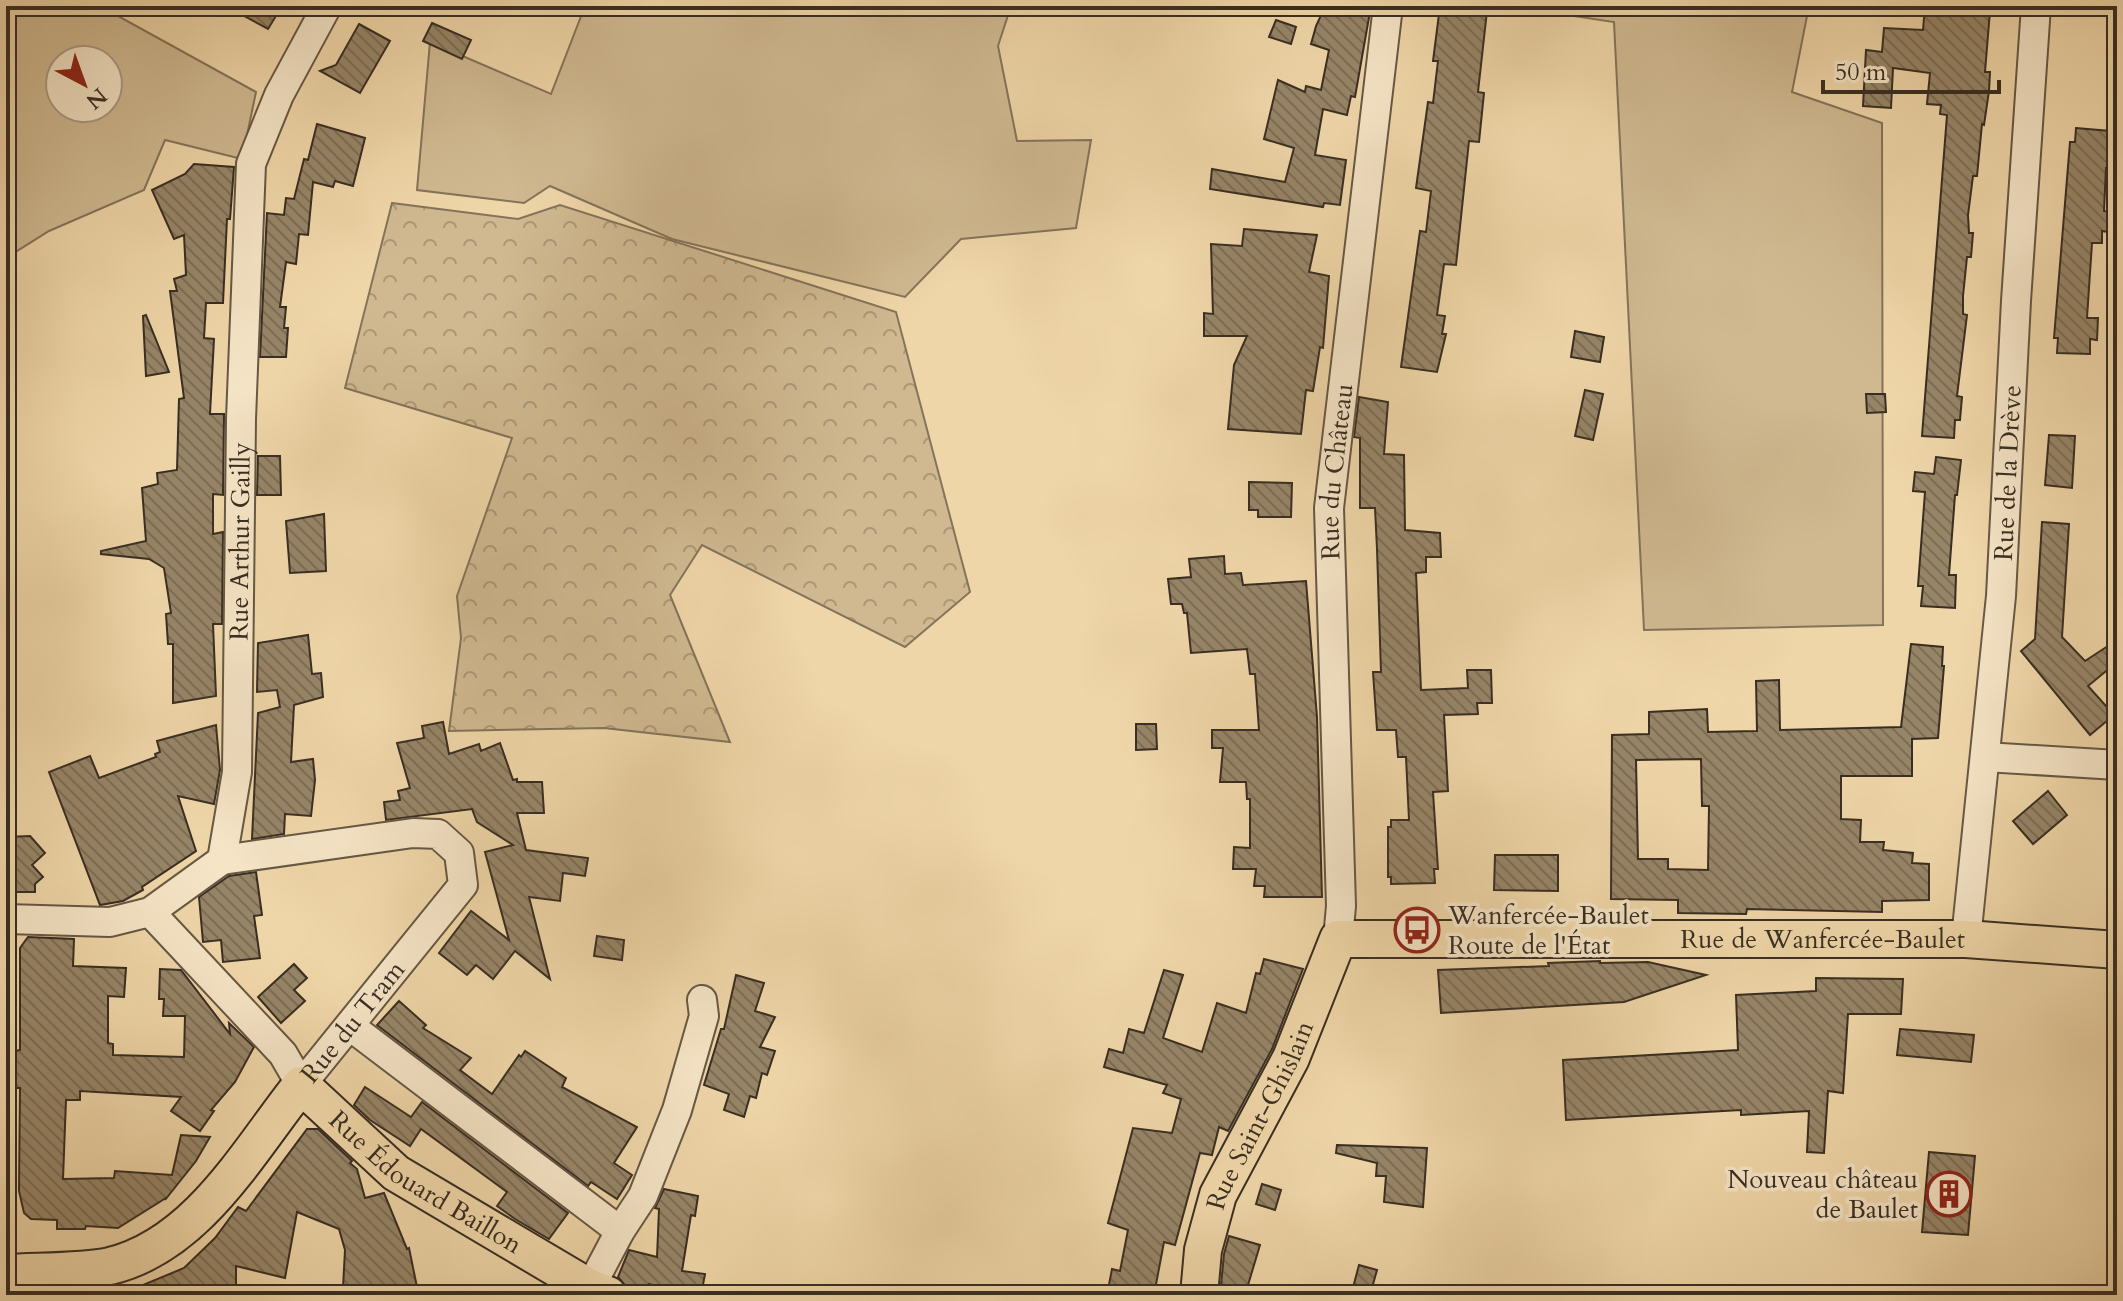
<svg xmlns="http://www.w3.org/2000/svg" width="2123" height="1301" viewBox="0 0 2123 1301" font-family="Cardo,serif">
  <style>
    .grass { fill: #d0b991; stroke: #84745a; stroke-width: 2; fill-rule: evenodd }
    .forest { fill: url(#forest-crowns); stroke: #84745a; stroke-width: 2 }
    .building { fill: url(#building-back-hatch); stroke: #382e22; stroke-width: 2; fill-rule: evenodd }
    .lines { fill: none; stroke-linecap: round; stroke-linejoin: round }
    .minor-casing { stroke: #665844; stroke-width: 32 }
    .major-casing { stroke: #382e22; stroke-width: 40 }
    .minor { stroke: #f5e4c6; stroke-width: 28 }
    .major { stroke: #efd6a8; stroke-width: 36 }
    .labels { text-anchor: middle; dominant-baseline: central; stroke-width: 7; stroke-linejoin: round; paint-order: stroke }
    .street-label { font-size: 26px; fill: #382e22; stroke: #f5e4c6 }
    .poi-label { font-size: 26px; fill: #382e22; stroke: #f5e4c6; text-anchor: start }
  </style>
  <defs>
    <pattern id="forest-crowns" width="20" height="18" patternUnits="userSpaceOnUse" patternTransform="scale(2)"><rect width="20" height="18" fill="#d0b991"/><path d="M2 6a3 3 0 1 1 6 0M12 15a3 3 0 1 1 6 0" fill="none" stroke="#aa9776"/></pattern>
    <pattern id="building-back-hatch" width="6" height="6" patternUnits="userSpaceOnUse" patternTransform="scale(2)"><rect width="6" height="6" fill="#978568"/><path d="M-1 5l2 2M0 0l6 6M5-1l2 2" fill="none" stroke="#7c6d55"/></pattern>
  </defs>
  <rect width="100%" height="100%" fill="#efd6a8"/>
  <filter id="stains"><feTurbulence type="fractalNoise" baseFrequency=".0025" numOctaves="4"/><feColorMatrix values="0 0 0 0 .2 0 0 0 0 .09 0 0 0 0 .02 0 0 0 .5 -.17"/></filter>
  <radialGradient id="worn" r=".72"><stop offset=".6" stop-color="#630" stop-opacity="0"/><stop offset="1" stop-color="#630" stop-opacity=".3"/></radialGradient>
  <g class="grass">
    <path d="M6,6H100L256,92L242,159L165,140L144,190L49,231L6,258ZM60,60H108V108H60Z"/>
    <path d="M585,6H1011L998,46L1017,141L1091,140L1076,228L961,239L905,297L672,239L550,186L524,203L417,190L430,42L551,94Z"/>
    <path d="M1508,6H1809L1792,92L1882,123L1883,625L1644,630L1614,22Z"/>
  </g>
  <path class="forest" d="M392,203L518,219L560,205L896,312L970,592L905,647L702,545L670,595L730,742L604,728L449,731L461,638L457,596L512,438L345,388Z"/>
  <g class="building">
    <path d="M226,6H282L268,29Z"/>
    <path d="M1345,6H1371L1355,97L1351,96L1347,115L1323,109L1315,155L1346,160L1340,205L1324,203L1323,207L1210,189L1212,169L1285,182L1294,148L1264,139L1278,80L1305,92L1306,86L1321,90L1329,50L1311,44L1316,26L1324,9L1344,14Z"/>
    <path d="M1440,6L1487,11L1478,92L1484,93L1479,142L1469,141L1456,265L1444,264L1437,315L1445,316L1442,334H1446L1437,372L1401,367L1420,231L1426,232L1431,191L1416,188L1428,102L1433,103L1438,61H1433Z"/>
    <path d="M1925,6L1990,11L1985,72H1990L1989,91L1984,125L1982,124L1977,176H1973L1968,215L1969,233H1973L1971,257H1967L1963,296V314L1967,315L1957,396L1962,397L1960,420H1955L1954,438L1922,436L1947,115L1940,114L1941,105L1927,104L1930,73L1893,68L1891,108L1863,106L1866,50L1882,52L1884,28L1923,30Z"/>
    <path d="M1276,20L1296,27L1291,44L1269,37Z"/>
    <path d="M432,23L471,40L462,59L423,41Z"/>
    <path d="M359,24L390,41L360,93L320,71L336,65Z"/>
    <path d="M317,124L365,138L353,186L335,181L333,187L313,182L308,235L299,234L296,264L286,262L280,307H286L284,328H288L286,357H260L267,213L284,215L286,198L294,199L304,159L308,160Z"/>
    <path d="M2076,128L2110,131L2108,147H2113L2112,168H2106L2104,211L2109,212L2108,232L2102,231V243H2092L2087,318H2098L2097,340L2090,339V354L2057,353L2058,338H2054L2070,142H2075Z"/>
    <path d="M194,164L234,167L230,219H227L223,303H206L204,338L214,339L210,414H224L223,495L213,494V534L223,532L222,624H213L216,696L173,703V644H168L166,614L171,613L164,568L149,559L101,554V551L146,541L142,488L158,484L157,473L177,470L179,399L184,398L170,291H177L174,279L186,275L184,235L174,239L152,190L185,174Z"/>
    <path d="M1244,229L1317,235L1309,272L1329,276L1323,348L1320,347L1313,391L1306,390L1301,434L1228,429L1234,365L1247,336H1204V313L1213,314L1211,244L1242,246Z"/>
    <path d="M146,315L169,372L146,376L143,316Z"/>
    <path d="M1575,331L1604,337L1600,362L1571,357Z"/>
    <path d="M1585,390L1603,394L1593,440L1575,436Z"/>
    <path d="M1866,394H1885L1886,412L1867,413Z"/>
    <path d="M1359,397L1388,402L1384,454L1404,455L1405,530L1440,533L1441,557H1426V572L1416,573L1421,690L1468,688L1467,670H1491L1492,703H1477L1478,714L1444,715L1448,791L1433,792L1438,869H1434L1435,883L1391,884V877H1388V827H1391V820H1409L1406,757H1398L1396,730H1377L1373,672H1381L1377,549L1375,508H1360V438L1354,437Z"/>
    <path d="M2049,435L2075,436L2072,488L2045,485Z"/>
    <path d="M258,456H280L281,495H257Z"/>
    <path d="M1936,457L1961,460L1957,495H1955L1949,575H1956L1955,608L1921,606L1923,586H1918L1925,492L1913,491L1915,472L1934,474Z"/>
    <path d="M1249,482L1292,483L1291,517H1258V510H1249Z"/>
    <path d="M324,514L326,571L290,573L286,521Z"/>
    <path d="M2042,522L2069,524L2062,637L2085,661L2117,640V662L2088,686L2114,715L2090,735L2021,651L2035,639Z"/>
    <path d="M1224,556L1225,574L1241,573L1243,585L1306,581L1317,717L1322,897H1264L1265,886H1254L1256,869H1233L1234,847L1250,848V799H1247L1246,782H1220L1223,748H1212V730H1259L1255,674H1250L1247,649L1191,653L1187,613H1184L1182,604H1171L1168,579L1191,577L1189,559Z"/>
    <path d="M308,635L312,674L321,673L323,697L294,705L291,762L313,759L315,780L311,816L285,814L284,834L252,839L258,713L280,707L277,690L257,692L258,643Z"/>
    <path d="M1911,644L1943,647L1942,666H1944L1938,738L1912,739V776H1841V819L1861,820L1860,842H1884L1883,850L1913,853L1912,863L1929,864V900L1882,901V912L1747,909L1746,914L1678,913V900L1611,899L1612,735L1649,734V712L1707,709L1708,732L1757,731L1756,681L1779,680L1780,730L1901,727ZM1701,759L1702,806H1709L1708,870L1668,869V859H1638L1636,760Z"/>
    <path d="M443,722L449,754L479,744L481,751L500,743L513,780L517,779V782H542L544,813H517L526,850L588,858L585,876L563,873L560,901L529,897L550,979L515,951L493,979L476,965L467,975L439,953L471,911L509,940L485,852L513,845L477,822L472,809L386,820L384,802L400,800L398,791L410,788L397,743L424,738L422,726Z"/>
    <path d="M1136,724H1156L1157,749L1136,750Z"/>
    <path d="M216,725L220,770L214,804L178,796L196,851L142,887L143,890L123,901L100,905L49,772L90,756L99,778L156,757L155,754L160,752L157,741Z"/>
    <path d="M2048,791L2067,815L2033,844L2013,821Z"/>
    <path d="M30,836L45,853L32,865L43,877L35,884V892H6V837Z"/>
    <path d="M1495,855H1558V891L1494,890Z"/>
    <path d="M256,872L262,915L254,916L260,958L223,962L221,940L203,942L199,897L229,876Z"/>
    <path d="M597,936L624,940L622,960L594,956Z"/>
    <path d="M28,937L74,939L73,966L126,968L124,997L108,996V1043L113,1044V1055L184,1057L185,1016H163L164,999H159L160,969L181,970L230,1034L229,1023L254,1047L235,1082L211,1110L214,1111L200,1131L171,1111L181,1097L80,1091V1100H66L63,1179L114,1178L115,1171L172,1175L181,1135L210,1137L196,1161L165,1200L166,1198L118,1228L86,1226L85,1229H57V1220L31,1219L24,1213L19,1191L20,1088H14L15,1051L20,1050V948Z"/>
    <path d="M1264,959L1303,969L1272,1049L1228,1131L1219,1127L1212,1155L1200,1153L1175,1245L1164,1242L1154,1295H1107L1112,1269L1120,1271L1128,1230L1108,1223L1133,1128L1172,1133L1181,1099L1163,1093L1167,1085L1104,1067L1109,1049L1123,1053L1129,1029L1144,1033L1164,970L1183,975L1163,1038L1202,1052L1217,1003L1246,1013L1256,973L1260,974Z"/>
    <path d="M1600,961V963L1648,962L1706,975L1624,1002L1441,1013L1438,970L1549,966L1548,963Z"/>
    <path d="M294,964L307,978L294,990L305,1001L281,1023L258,997Z"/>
    <path d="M736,975L764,983L755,1011L775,1017L760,1047L775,1051L767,1075L762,1073L756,1098L750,1096L744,1117L724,1110L729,1094L704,1085L721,1029H724Z"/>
    <path d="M1816,978L1903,979L1901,1014H1848L1843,1093L1828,1091L1824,1153L1807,1152L1809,1111L1741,1115V1110L1566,1120L1563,1060L1738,1050L1736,995L1816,991Z"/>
    <path d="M399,1001L426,1025L423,1028L471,1058L460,1070L492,1094L519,1055L521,1057L525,1051L566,1078L562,1087L637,1127L614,1163L632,1175L617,1199L591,1182L588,1186L377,1025Z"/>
    <path d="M1900,1029L1974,1035L1971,1062L1897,1055Z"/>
    <path d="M365,1087L411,1117L422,1102L568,1213L549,1239L515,1219L497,1206L507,1192L421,1129L410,1146L370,1120L354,1105Z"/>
    <path d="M307,1129H318L352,1161L350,1163L357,1169L365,1198L384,1193L407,1249L409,1248L417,1287L384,1294L382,1287L354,1290L343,1288L345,1250L339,1229L297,1212L285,1278L236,1266V1295H119L184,1268L215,1238L238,1207L246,1211Z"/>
    <path d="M1337,1145L1427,1148L1423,1207L1384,1202L1386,1176H1376L1377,1163L1336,1153Z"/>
    <path d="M1929,1152L1975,1156L1968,1235L1922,1232Z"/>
    <path d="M1262,1184L1281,1190L1275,1210L1256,1204Z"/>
    <path d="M664,1189L698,1196L695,1216L691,1215L682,1271L705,1274L701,1295H682V1293L649,1284L646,1293L627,1288L618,1277L629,1250L657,1257L659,1209L655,1208Z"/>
    <path d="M1229,1236L1260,1245L1245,1295H1220L1224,1254Z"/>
    <path d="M1359,1265L1377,1270L1370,1295H1351Z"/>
  </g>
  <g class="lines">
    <g class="minor-casing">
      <g id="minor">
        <path d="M1985,757L2117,765"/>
        <path id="s1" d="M150,912L283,1054L301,1085L463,885L459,853L438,834L413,833L222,860"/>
        <path id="s2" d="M6,919L110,922L150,912L222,860L237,772L241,419L251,164L279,95L327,6"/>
        <path id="s3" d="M1338,939L1341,906L1329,508L1388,6"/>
        <path id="s4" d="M1966,939L2001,596L2016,301L2036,6"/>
        <path d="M350,1026L620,1231"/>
        <path d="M590,1288L620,1231L643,1196L677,1110L704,1016L702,1000"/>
      </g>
    </g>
    <g class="major-casing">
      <g id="major">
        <path id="s5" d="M6,1273C36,1271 82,1272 110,1266C198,1245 249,1150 301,1085L396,1173L590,1288L608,1295"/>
        <path id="s6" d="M1199,1295L1203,1250L1218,1195L1291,1058L1338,939H1966L2117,950"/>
      </g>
    </g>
    <use href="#minor" class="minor"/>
    <use href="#major" class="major"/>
  </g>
  <defs>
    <g id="bus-ring" transform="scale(2.3)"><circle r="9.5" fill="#f5e4c6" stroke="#8f2418" stroke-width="1.5"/><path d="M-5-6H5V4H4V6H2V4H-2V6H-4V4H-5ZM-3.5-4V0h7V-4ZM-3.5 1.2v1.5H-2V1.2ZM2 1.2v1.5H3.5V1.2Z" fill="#8f2418"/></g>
    <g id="building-ring" transform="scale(2.3)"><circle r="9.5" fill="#f5e4c6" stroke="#8f2418" stroke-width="1.5"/><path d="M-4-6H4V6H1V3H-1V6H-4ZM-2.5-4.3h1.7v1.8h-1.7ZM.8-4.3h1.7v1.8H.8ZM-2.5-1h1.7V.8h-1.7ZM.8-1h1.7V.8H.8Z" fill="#8f2418"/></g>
  </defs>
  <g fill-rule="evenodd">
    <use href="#bus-ring" x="1417" y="930"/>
    <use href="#building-ring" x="1949" y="1194"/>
  </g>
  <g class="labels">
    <g class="street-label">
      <text stroke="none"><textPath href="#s3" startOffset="468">Rue du Château</textPath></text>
      <text stroke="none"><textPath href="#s4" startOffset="468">Rue de la Drève</textPath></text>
      <text stroke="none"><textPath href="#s2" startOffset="554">Rue Arthur Gailly</textPath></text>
      <text stroke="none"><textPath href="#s6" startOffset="870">Rue de Wanfercée-Baulet</textPath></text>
      <text stroke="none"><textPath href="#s1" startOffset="312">Rue du Tram</textPath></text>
      <text stroke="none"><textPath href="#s6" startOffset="192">Rue Saint-Ghislain</textPath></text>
      <text stroke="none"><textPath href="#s5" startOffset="532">Rue Édouard Baillon</textPath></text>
    </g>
    <g class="poi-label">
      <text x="1448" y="915">Wanfercée-Baulet<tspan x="1448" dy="30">Route de l'État</tspan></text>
      <text x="1918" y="1179" text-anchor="end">Nouveau château<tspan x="1918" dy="30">de Baulet</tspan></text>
    </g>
  </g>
  <rect width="2123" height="1301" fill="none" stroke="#efd6a8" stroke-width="32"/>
  <rect x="8" y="8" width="2107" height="1285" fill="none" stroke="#382e22" stroke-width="4"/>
  <rect x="16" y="16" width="2091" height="1269" fill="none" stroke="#382e22" stroke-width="2"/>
  <g transform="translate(84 84) rotate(139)"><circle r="38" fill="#f5e4c6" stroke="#a99b84" stroke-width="2"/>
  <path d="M0-6L14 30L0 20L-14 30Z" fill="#8f2418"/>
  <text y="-12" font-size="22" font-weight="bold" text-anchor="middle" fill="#382e22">N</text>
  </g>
  <path d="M1823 80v12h176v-12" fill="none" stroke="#382e22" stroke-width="4"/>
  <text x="1835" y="80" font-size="24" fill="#382e22" stroke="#f5e4c6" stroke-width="6" paint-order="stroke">50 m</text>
  <rect width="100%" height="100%" filter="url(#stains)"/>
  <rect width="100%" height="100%" fill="url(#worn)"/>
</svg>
